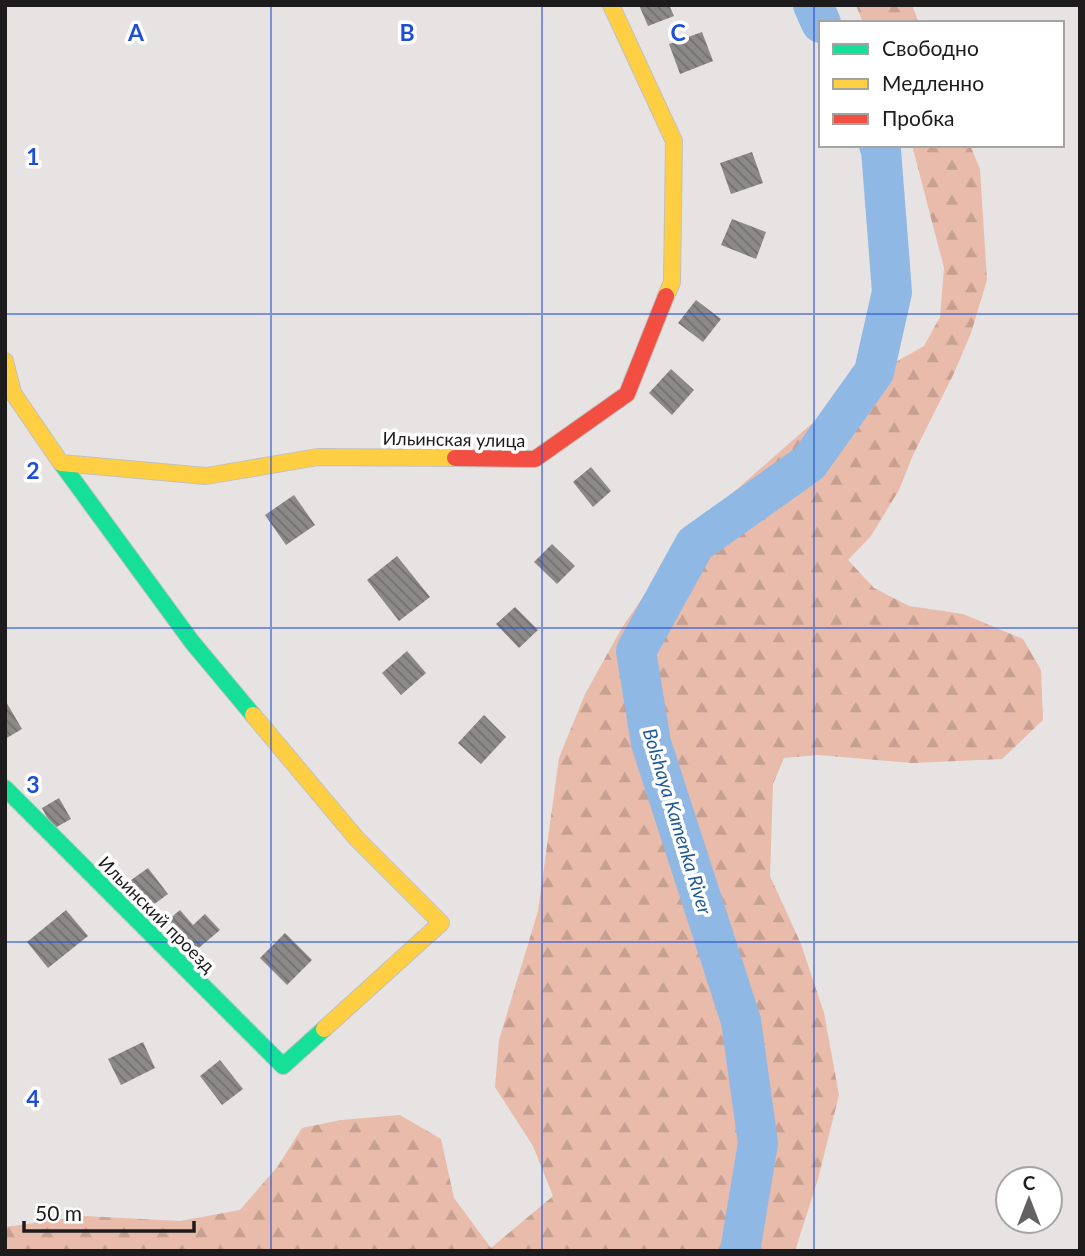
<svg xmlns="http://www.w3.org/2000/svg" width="1085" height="1256" viewBox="0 0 1085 1256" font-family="Lato,sans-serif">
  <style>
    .forest { fill: url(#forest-firs) }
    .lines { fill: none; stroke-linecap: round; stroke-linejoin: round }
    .river { stroke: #90b8e5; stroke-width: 40 }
    .building { fill: url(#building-back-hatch) }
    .fast-casing { stroke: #c2c0bf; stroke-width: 18 }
    .slow-casing { stroke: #c2c0bf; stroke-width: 18 }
    .jam-casing { stroke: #c2c0bf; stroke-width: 18 }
    .fast { stroke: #16e098; stroke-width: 16 }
    .slow { stroke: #ffcf43; stroke-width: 16 }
    .jam { stroke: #f24e42; stroke-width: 16 }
    .grid { fill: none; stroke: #1d4ed8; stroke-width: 2; stroke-opacity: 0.55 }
    .labels { text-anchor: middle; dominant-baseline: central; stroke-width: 7; stroke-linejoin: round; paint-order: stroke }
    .street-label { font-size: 18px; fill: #1d1b1b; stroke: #fff }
    .water-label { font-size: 19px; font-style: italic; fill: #1e5894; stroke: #fff }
    .grid-label { font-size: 23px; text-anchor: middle; font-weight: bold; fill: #1d4ed8; stroke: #fff; stroke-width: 7; stroke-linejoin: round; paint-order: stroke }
  </style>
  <defs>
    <pattern id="forest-firs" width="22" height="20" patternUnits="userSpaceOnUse" patternTransform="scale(1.75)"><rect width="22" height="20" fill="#e9bbaa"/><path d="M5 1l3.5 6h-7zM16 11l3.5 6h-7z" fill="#c7a092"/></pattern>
    <pattern id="building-back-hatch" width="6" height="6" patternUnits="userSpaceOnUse" patternTransform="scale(1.75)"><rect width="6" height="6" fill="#8c8a89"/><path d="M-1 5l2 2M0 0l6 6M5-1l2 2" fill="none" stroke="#72706f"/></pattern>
  </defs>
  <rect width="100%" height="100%" fill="#e6e3e2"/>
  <g class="forest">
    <path d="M856,5H912L919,23H863Z"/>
    <path d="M912,145H970L980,169L987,280L971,333L954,373L913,455L899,490L871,536L848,560L874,588L909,606L963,614L1023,639L1041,670L1043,720L1002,759L912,763L818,755L784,758L773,784L770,876L801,944L824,1013L839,1095L818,1179L795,1251H5V1227L85,1216L180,1221L240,1210L278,1166L302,1128L341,1120L400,1115L441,1139L454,1198L491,1248L553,1196L533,1146L495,1087L499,1040L538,911L559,758L585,694L623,626L689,531L857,384L924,346L940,317L944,268Z"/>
  </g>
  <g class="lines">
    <g class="river">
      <path d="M813,5L821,23"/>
      <path d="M740,1251L758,1143L741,1021L651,743L636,651L695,544L809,463L874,372L892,292L881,150L879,145"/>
    </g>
  </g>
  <g class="building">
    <path d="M639,5H669L674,16L648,26Z"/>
    <path d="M702,32L713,61L680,74L669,44Z"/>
    <path d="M752,152L763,183L731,194L720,163Z"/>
    <path d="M732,219L766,232L756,259L721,245Z"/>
    <path d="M696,300L721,319L703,342L678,323Z"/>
    <path d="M671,369L694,390L672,415L649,393Z"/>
    <path d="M591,467L611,491L593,507L573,482Z"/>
    <path d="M294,495L315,525L286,545L265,515Z"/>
    <path d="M552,544L575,566L557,584L534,562Z"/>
    <path d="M397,556L430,597L399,621L367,580Z"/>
    <path d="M515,607L538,630L519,648L496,624Z"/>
    <path d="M407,651L426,673L401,695L382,673Z"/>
    <path d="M5,700L22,729L5,739Z"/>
    <path d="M484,715L506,737L481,764L458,743Z"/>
    <path d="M59,798L71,819L53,829L42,808Z"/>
    <path d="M148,868L168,894L146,910L127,883Z"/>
    <path d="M66,910L88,936L48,968L27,942Z"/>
    <path d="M180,910L193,925L205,914L220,930L188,957L161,926Z"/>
    <path d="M285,933L312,960L287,985L260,958Z"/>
    <path d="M143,1042L155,1068L121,1085L108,1059Z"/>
    <path d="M220,1060L243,1089L222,1105L200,1076Z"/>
  </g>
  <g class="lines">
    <g class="fast-casing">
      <g id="fast">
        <path d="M61,463L192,642L253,715"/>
        <path d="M5,788L283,1066L324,1029"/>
      </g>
    </g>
    <g class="slow-casing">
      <g id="slow">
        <path d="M611,5L674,141L672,282L666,296"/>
        <path d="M5,361L13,393L61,463L206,476L318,457L455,458"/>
        <path d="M253,715L357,839L441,923L324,1029"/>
      </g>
    </g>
    <g class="jam-casing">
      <path id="jam" d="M455,458L535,459L627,394L666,296"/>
    </g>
    <use href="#fast" class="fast"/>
    <use href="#slow" class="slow"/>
    <use href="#jam" class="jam"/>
  </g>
  <path class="grid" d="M271,5V1251M542,5V1251M814,5V1251M5,314H1080M5,628H1080M5,942H1080"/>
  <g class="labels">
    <g class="street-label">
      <text transform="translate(454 439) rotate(1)">Ильинская улица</text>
      <text transform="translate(157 914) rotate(45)">Ильинский проезд</text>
    </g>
    <g class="water-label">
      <text transform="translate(678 821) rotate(73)">Bolshaya Kamenka River</text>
    </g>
  </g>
  <g class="grid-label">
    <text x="136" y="41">A</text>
    <text x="407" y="41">B</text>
    <text x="678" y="41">C</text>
    <text x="33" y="165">1</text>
    <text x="33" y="479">2</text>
    <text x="33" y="793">3</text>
    <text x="33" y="1107">4</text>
  </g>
  <rect width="1085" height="1256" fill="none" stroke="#1d1b1b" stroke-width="14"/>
  <rect x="819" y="21" width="245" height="126" fill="#ffffff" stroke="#a5a4a4" stroke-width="2"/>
  <rect x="833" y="44" width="35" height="10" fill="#16e098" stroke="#a5a4a4" stroke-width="2"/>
  <text x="882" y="56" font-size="21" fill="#1d1b1b">Свободно</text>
  <rect x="833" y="79" width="35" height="10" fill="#ffcf43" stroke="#a5a4a4" stroke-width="2"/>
  <text x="882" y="91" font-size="21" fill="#1d1b1b">Медленно</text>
  <rect x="833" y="114" width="35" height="10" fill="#f24e42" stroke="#a5a4a4" stroke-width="2"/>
  <text x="882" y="126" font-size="21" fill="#1d1b1b">Пробка</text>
  <g transform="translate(1029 1200)"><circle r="33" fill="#ffffff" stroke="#a5a4a4" stroke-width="2"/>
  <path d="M0-5L12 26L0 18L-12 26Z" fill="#636161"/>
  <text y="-10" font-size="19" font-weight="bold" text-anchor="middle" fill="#1d1b1b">С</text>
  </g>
  <path d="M24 1221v10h170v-10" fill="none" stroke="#1d1b1b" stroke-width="3.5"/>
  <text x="35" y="1221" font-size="21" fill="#1d1b1b" stroke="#ffffff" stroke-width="5" paint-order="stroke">50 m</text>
</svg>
